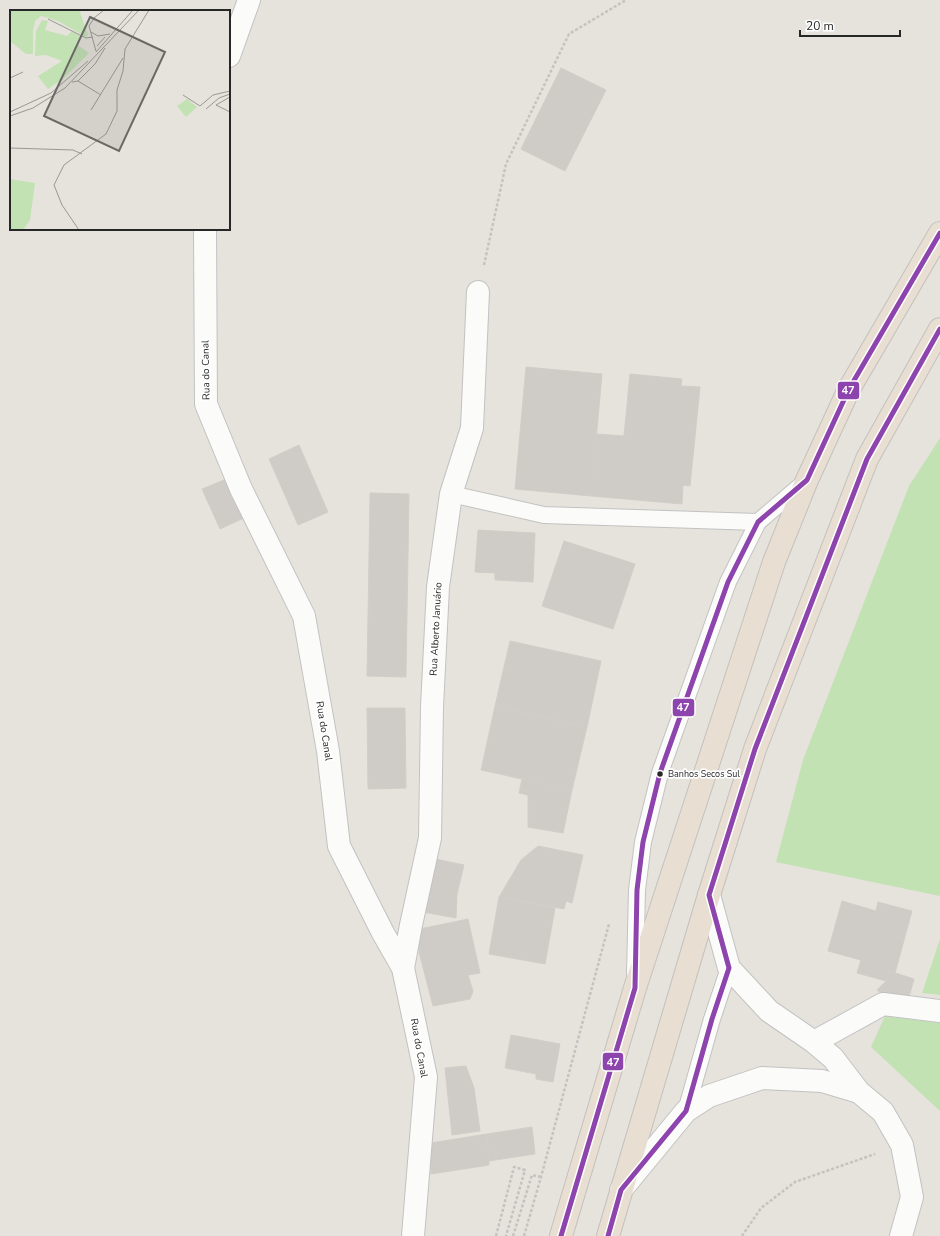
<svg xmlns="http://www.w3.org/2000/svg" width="940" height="1236" viewBox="0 0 940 1236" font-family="'Nunito Sans',sans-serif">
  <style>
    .green { fill: #c2e2b4 }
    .building { fill: #cfccc7; stroke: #d1cec8 }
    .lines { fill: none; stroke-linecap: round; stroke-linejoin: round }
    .lane-casing { stroke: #c3c2c2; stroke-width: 18 }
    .street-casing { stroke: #c3c2c2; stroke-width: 24 }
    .secondary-casing { stroke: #c3c2c2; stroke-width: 24 }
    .highway-casing { stroke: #c3c1bf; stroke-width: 24 }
    .path { stroke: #c4c3c2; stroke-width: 2.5; stroke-dasharray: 3 2; stroke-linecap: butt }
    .lane { stroke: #fbfbfa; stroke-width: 16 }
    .street { stroke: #fbfbfa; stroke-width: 22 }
    .secondary { stroke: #fbfbfa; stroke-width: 22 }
    .highway { stroke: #e8ded1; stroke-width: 22 }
    .bus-1-casing { stroke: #fff; stroke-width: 8 }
    .bus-1 { stroke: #8e44ad; stroke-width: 5 }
    .bus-dot { fill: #272727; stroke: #fff; stroke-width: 1.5 }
    .labels { text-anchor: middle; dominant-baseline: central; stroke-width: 3.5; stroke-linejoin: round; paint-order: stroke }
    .bus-label { font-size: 9px; fill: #272727; stroke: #fff; text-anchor: start }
    .street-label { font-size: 10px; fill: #272727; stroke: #fff }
    .inset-road { fill: none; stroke: #9a9894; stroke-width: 1 }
    .view { fill: #6a6966; fill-opacity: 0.15; stroke: #6a6966; stroke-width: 2 }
    .inset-edge { fill: none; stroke: #272727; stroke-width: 2 }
    .line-badge { stroke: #fff; stroke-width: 1.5 }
    .badge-label { font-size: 11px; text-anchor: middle; font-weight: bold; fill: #fff }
  </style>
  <rect width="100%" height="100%" fill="#e6e3dc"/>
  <g class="green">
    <path d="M940,438V896L776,862L803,760L909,486Z"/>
    <path d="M940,939V995L922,993Z"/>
    <path d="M885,1016L940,1023V1111L871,1047Z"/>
  </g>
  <g class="building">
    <path d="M561,68L606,90L565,171L521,149Z"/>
    <path d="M526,367L602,374L591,496L515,489Z"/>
    <path d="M630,374L682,379L681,386L700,387L690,486L683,485L682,504L591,496L596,434L624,436Z"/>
    <path d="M299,445L328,512L298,525L269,459Z"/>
    <path d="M229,478L246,517L220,529L202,489Z"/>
    <path d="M370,493L409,494L406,677L367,676Z"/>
    <path d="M478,530L535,533L533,582L495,580V573L475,572Z"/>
    <path d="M564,541L635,564L613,629L542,606Z"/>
    <path d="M510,641L601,661L587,727L495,706Z"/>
    <path d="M495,706L587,727L572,790L481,770Z"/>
    <path d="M367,708H405L406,788L368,789Z"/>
    <path d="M522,779L572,790L563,833L528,827V795L519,793Z"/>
    <path d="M538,846L583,855L572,903L566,901L564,909L499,897L521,860Z"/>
    <path d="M435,859L464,865L457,894L456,918L423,912Z"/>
    <path d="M499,897L555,908L545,964L489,954Z"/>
    <path d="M842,901L876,911L878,902L912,911L895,973L889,971L886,981L857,973L861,960L828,951Z"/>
    <path d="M468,919L480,973L468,975L473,991L470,999L433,1006L419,952L420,929Z"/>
    <path d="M889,971L914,979L909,997L890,999L877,990L886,981Z"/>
    <path d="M511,1035L560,1044L553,1082L536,1079V1074L505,1068Z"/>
    <path d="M466,1066L474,1088L480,1131L452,1135L445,1068Z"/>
    <path d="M532,1127L535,1154L489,1161L487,1134Z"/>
    <path d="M487,1134L489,1165L431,1174V1143Z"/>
  </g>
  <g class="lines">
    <g class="lane-casing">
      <g id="lane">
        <path d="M451,494L544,515L758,522"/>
        <path d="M635,973L637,890L643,842L660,773L728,582L758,522L806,481"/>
        <path d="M686,1111L712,1019L729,968"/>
      </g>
    </g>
    <g class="street-casing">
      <g id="street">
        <path d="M229,56L249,0"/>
        <path d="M205,229L206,404L241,489L304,616L328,751L339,846L383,933L403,968L426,1077L413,1236"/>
        <path d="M403,968L411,925L430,838L432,707L438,587L451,494L472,428L478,292"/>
        <path d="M814,1042L883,1004L940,1011"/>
      </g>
    </g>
    <g class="secondary-casing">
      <g id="secondary">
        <path d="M709,895L729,968L769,1011L814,1042L833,1058L859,1092L883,1112L902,1145L912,1197L901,1236"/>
        <path d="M621,1190L686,1111L709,1096L762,1078L822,1081L859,1092"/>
      </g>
    </g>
    <g class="highway-casing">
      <g id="highway">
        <path d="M561,1236L635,988L774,562L807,480L849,389L940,233"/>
        <path d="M608,1236L709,895L755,749L867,459L940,329"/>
      </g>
    </g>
    <g class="path">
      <path d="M484,265L506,164L569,34L626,0"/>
      <path d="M496,1236L514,1167L525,1170L506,1236"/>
      <path d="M513,1236L532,1175L541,1177"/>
      <path d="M524,1236L541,1177L609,924"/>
      <path d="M742,1236L761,1208L795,1182L875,1154"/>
    </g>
    <use href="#lane" class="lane"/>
    <use href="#street" class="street"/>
    <use href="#secondary" class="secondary"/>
    <use href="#highway" class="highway"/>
    <g class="bus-1-casing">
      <g id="bus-1">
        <path d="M561,1236L635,988L637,890L643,842L660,773L728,582L758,522L807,480L849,389L940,233"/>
        <path d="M608,1236L621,1190L686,1111L712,1019L729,968L709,895L755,749L867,459L940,329"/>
      </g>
    </g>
    <use href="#bus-1" class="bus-1"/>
  </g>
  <circle class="bus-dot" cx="660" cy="774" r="3.5"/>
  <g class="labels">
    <g class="bus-label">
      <text x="668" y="774">Banhos Secos Sul</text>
    </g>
    <g class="street-label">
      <text transform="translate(206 370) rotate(-91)">Rua do Canal</text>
      <text transform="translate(436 629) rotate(-87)">Rua Alberto Januário</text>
      <text transform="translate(324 731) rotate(81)">Rua do Canal</text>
      <text transform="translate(419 1048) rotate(80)">Rua do Canal</text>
    </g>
  </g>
  <g transform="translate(10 10)">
    <rect width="220" height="220" fill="#e6e3dc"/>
    <path d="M0,0H73L70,2L78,25L76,27L48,11L31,6L25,11L23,21V44H16L0,31ZM32,10L38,11L35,20L57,26L62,21L72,27L66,34L79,43L54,68L38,79L28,66L52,51L36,45L25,46L26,21ZM177,89L187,97L176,107L167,96ZM0,169L25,173L20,210L13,220H0Z" fill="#c2e2b4"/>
    <path class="inset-road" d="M38,9L76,28L83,27M81,22L88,26L100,24M87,36L95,27M86,41L79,16L84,8L94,0M86,42L123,0M0,68L13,62M68,71L91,85M62,72L68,71L85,54L95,38M173,85L190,96L203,85L220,81M220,87L206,95L220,102M196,99L209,88L220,84M81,100L113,48M0,102L41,83L78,51M0,106L23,98L55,78L129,0M0,138L63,140L72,144M69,220L52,195L44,175L54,155L96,124L107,101V80L113,61L115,39L139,0"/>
    <path class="view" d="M80,7L155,42L109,141L34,106Z"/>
    <rect width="220" height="220" class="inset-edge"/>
  </g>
  <g class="line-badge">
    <rect x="837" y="381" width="23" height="19" rx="4" fill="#8e44ad"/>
    <rect x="672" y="698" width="23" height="19" rx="4" fill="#8e44ad"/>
    <rect x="602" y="1052" width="22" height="19" rx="4" fill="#8e44ad"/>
  </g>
  <g class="badge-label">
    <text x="848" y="394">47</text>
    <text x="683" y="711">47</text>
    <text x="613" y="1066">47</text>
  </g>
  <path d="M800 30v6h100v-6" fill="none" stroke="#272727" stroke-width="2"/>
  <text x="806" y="30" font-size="12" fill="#272727" stroke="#ffffff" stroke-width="3" paint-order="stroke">20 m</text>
</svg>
